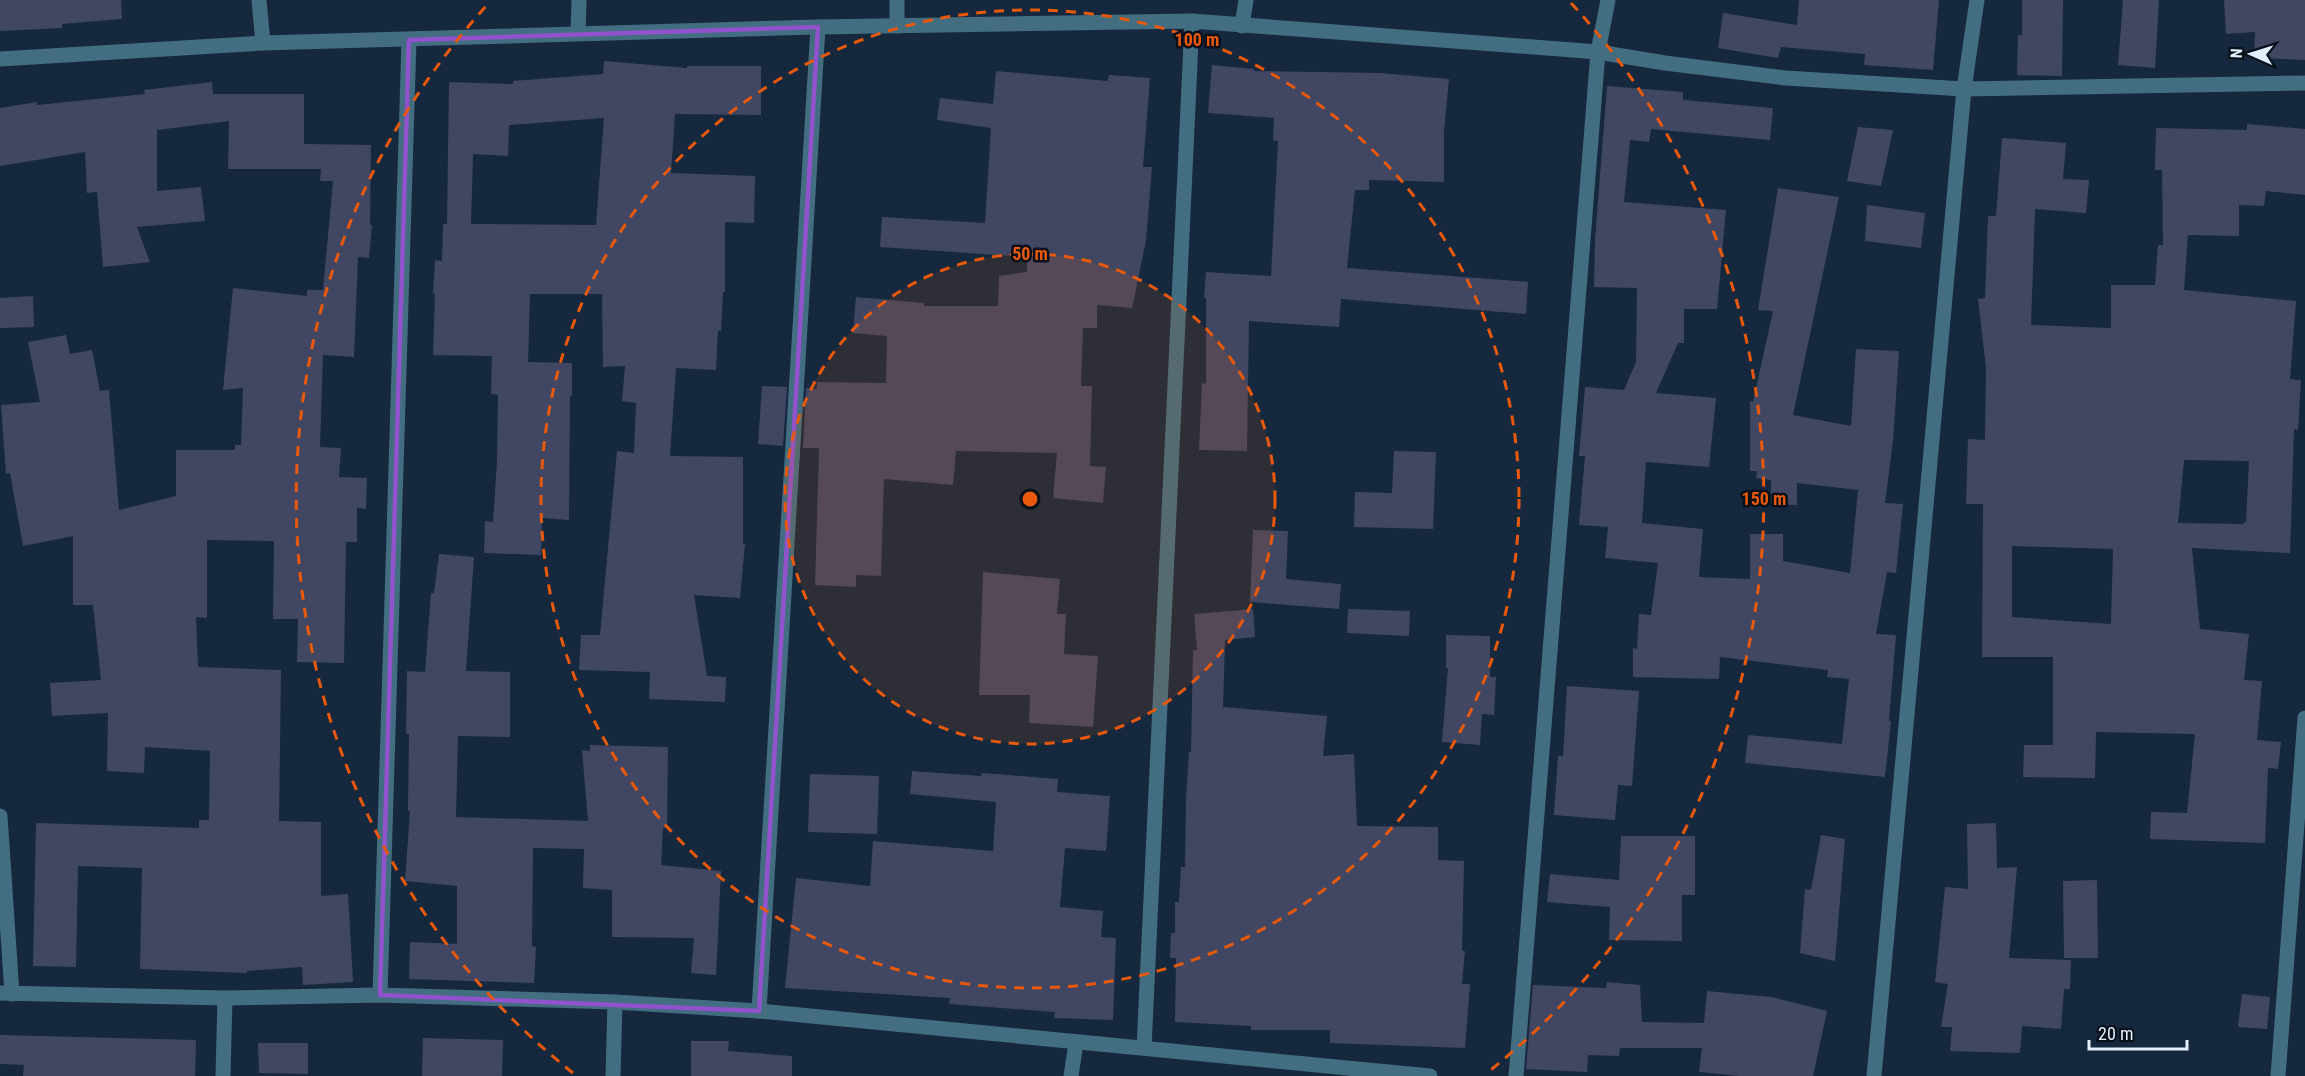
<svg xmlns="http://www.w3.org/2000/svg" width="2305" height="1076" viewBox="0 0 2305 1076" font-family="'Roboto Condensed',sans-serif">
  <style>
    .building { fill: #414762; fill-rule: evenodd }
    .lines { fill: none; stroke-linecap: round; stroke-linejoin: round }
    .minor { stroke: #436d81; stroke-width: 15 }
    .tertiary { stroke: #436d81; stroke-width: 15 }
    .marked { fill: none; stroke: #9053cb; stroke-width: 4.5; stroke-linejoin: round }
    .ring { fill: none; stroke: #e8590c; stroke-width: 3; stroke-dasharray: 10 8 }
    .centre { fill: #e8590c; stroke: #08101a; stroke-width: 3 }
    .ring-label { font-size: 18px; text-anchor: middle; font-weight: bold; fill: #e8590c; stroke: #08101a; stroke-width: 5; stroke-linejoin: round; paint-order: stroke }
  </style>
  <rect width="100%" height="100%" fill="#15283d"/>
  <g class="building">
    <path d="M0,0H121L122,19L62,24V28L0,31Z"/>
    <path d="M1799,0H1939L1933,70L1864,65L1865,54L1781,47L1778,58L1718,48L1723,13L1797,25Z"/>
    <path d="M2022,0H2063L2062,76L2017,75L2018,35H2022Z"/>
    <path d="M2123,0H2159L2155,68L2118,65Z"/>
    <path d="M2224,0H2305V60L2254,58L2255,32L2226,34Z"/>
    <path d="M604,61L687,68V66H761V115L675,114L671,173L755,176L754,223L725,222V292H723L721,331H718L716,370L676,368L670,456L743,457V544H745L740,598L694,595L707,676L726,677L725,702L649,699L650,672L579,670L581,635H600L617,451L634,453L636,403L622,401L625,366L603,367L602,294H530L528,362L572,363V396H570L569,520L542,518L541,555L484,553L485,521L493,522L497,462L498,395L491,394L492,356L433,355L435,294H433L435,260L442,261L443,224H447L449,82L513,84V81L603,74ZM604,118L596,225L471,224L473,154L508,156L509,125Z"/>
    <path d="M1212,65L1254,69V71L1380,73L1449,79L1444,132V182L1369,180V190H1355L1347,268L1528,282L1526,314L1341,299L1339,327L1249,321L1247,451L1199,450L1202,383L1206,384V298H1204L1206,272L1271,276L1278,141L1273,140L1274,118L1208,113Z"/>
    <path d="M996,71L1108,81L1109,75L1150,78L1143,167H1152L1146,241L1132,308L1097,305V328H1083L1081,386H1092L1090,466L1106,467L1103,503L1053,498L1057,453L956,451L953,485L884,479L881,576L856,575V587L815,585L819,448H803L806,388L817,389V382L886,383L887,336L853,333L856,297L924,303V306H998L999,276L1027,272V257L880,247L882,217L985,223L991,128L937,120L940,98L993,104Z"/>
    <path d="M212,82L213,94H304V144L371,145L370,225H372L369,258L358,257L354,357L323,355L320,447L341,448L339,477L367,478L366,509L357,508V542H346L344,663L297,662L298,619H273L274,541L207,540V618L196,617L198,667L281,670L279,821L321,822V896L348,894L353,982L303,985L302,967L247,971V973L140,969L142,868L78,866L76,967L33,966L36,823L199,828V820H209L210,751L145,747L144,773L107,771L108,713L52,716L50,683L101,680L93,605H73V536L23,546L10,473L6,474L1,405L40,402L28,342L66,335L70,354L92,350L100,391L109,390L119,510L176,496V450H235V445H241L243,388L223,390L233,288L307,296V290H323L333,181H320L321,169H228L229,121L157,130V191L201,187L205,221L137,227L150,262L103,267L97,192L87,193L85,152L0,166V108L37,102V105L145,94L144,90Z"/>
    <path d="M1607,86L1683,92V100L1773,108L1770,140L1651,129L1649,142L1630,140L1624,202L1726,210L1717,309H1684V343H1678L1656,393L1716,398L1709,467L1646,462L1642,523L1703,529L1699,577L1750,579V534H1783V561L1850,573L1858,490L1797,483V505L1771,504V480L1756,478L1757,471H1750V401L1753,402L1773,311L1758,310L1778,188L1839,197L1793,415L1851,426L1856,349L1899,351L1893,441L1885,503L1903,504L1896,573L1887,572L1876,634L1896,635L1889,721H1891L1885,777L1745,763L1748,735L1842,744L1849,679L1827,677L1828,670L1720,657L1719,679L1633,677V648L1637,649L1639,614L1651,615L1658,563L1605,558L1608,527L1579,525L1585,456H1579L1585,387L1624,390L1636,362L1637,288L1594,287L1595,239Z"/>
    <path d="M2247,124L2305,129V195L2266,191L2264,206L2239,205V236L2188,235L2184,290L2296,301L2290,379L2301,380L2298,430L2294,429L2290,553L2192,548L2200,629L2249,634L2244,680L2262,681L2257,740L2281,742L2278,769L2268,768L2265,843L2150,839L2151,812L2187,813L2195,734L2096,732L2095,778L2023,777L2024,745H2053V657H1982L1983,504H1966L1968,439L1985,440L1986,368L1978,299L1985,298L1988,216H1996L2002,138L2066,143L2063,179L2089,180L2086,213L2035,209L2031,325L2111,328V285H2155L2158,245H2163L2162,170H2155L2156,128L2247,130ZM2184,460L2249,461L2246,522H2244V524L2178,523ZM2012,546L2113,549L2111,624L2012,617Z"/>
    <path d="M1858,127L1893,130L1881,186L1847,181Z"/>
    <path d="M1867,205L1925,213L1921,248L1865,241Z"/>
    <path d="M33,296L34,327L0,328V298Z"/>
    <path d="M762,386L787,387L783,446L758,444Z"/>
    <path d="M1394,451L1436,452L1433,529L1354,527L1355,492L1392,493Z"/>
    <path d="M1253,530L1288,531L1286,579L1341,584L1339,609L1250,602Z"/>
    <path d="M439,554L474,557L466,671L510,672V737L458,736L456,817L588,821L582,750L590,751V745L668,747L667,828H663L661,865L721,871L716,975L691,973L694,938L612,937V890L583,888L584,849L533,848L532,946L536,947L534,983L409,979L410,942L457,944V886L405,881L410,811H408L409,734H406L407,671L425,672L431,593H434Z"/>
    <path d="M983,572L1060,579L1057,614H1066L1064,654L1098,656L1093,727L1029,723L1030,695H979Z"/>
    <path d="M1253,609L1255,637L1225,640L1223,707L1327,716L1323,756L1354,754L1357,826L1438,827V860L1464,861L1462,951H1465L1462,984H1470L1465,1048L1330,1043V1030H1251V1026L1175,1022L1176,958H1170L1171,933H1175V902H1179L1181,867H1185L1186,801L1189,752H1191L1193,650H1197L1194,614Z"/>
    <path d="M1348,609L1410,611L1409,636L1347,633Z"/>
    <path d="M1446,635L1490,636V677H1496L1494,715L1482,714L1480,745L1442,742L1448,668H1446Z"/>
    <path d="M1567,686L1639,691L1632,786L1618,785L1615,820L1554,815L1558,756H1563Z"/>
    <path d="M912,771L981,776L982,773L1058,779L1057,792L1110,796L1106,851L1065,848L1060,907L1103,911L1101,937L1116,938L1113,1020L1054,1018L1055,1012L949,1004L950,998L785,988L796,878L870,886L873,841L993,851L996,802L910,794Z"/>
    <path d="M810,774L879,776L877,834L808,832Z"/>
    <path d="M1996,823L1997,868L2017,867L2009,958L2071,960L2070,989H2064L2061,1029L2022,1026L2020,1053L1950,1051L1952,1027H1941L1948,984L1935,982L1945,887L1968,889L1967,824Z"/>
    <path d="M1821,835L1845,839L1835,961L1800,953L1805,889L1811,890Z"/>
    <path d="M1621,836H1695V895H1682V941L1609,940L1610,907L1547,902L1550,874L1619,880Z"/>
    <path d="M2097,880L2098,958H2064L2063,881Z"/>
    <path d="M1607,982L1640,985L1642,1022L1704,1023L1707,991L1771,997L1827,1011L1813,1076H1740L1699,1072L1702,1048H1620L1619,1056L1588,1055L1587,1072L1526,1069L1533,985L1606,988Z"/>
    <path d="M2242,994L2270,997L2267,1029L2238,1027Z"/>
    <path d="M0,1035L196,1040L195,1076H23L24,1065L0,1064Z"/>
    <path d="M423,1038L503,1040L502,1076H422Z"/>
    <path d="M691,1041H729L728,1051L792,1056V1076H691Z"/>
    <path d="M258,1043H308V1074L259,1073Z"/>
  </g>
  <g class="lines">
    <g class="minor">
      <path d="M259,0L263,43"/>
      <path d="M897,0V26"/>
      <path d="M1242,26L1246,0"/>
      <path d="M578,33L579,0"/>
      <path d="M0,816L12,994"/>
      <path d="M0,993L225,998L380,995L615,1002L759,1011L1430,1076"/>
      <path d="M380,995L409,40"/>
      <path d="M759,1011L818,27"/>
      <path d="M1144,1048L1192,21"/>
      <path d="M223,1076L225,998"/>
      <path d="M613,1076L615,1002"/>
      <path d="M1071,1076L1076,1043"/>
      <path d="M1516,1076L1598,52L1608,0"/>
      <path d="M1874,1076L1964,89L1977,0"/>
      <path d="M2278,1076L2305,718"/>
    </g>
    <path class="tertiary" d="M0,59L263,43L818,27L1192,21L1598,52L1665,63L1786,78L1964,89L2305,83"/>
  </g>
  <path class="marked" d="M818,27L759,1011L380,995L409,40Z"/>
  <circle cx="1030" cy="499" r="245" fill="#e8590c" fill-opacity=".12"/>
  <g class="ring">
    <circle cx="1030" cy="499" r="245"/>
    <circle cx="1030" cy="499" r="489"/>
    <path d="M573 1073A734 734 0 0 1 489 3M1571 3A734 734 0 0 1 1487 1073"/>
  </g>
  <circle cx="1030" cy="499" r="9" class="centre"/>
  <g class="ring-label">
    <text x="1197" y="46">100 m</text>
    <text x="1030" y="260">50 m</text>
    <text x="1764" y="505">150 m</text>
  </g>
  <g transform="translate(2251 54) rotate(273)" stroke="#08101a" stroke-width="4.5" paint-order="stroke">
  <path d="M0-4.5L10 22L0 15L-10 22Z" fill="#e2eefc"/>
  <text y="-9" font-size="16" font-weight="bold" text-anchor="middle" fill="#e2eefc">N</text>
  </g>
  <path d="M2089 1040v9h98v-9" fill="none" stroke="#e2eefc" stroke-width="3"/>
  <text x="2098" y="1040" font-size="18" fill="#e2eefc" stroke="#08101a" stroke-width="4.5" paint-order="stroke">20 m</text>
</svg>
